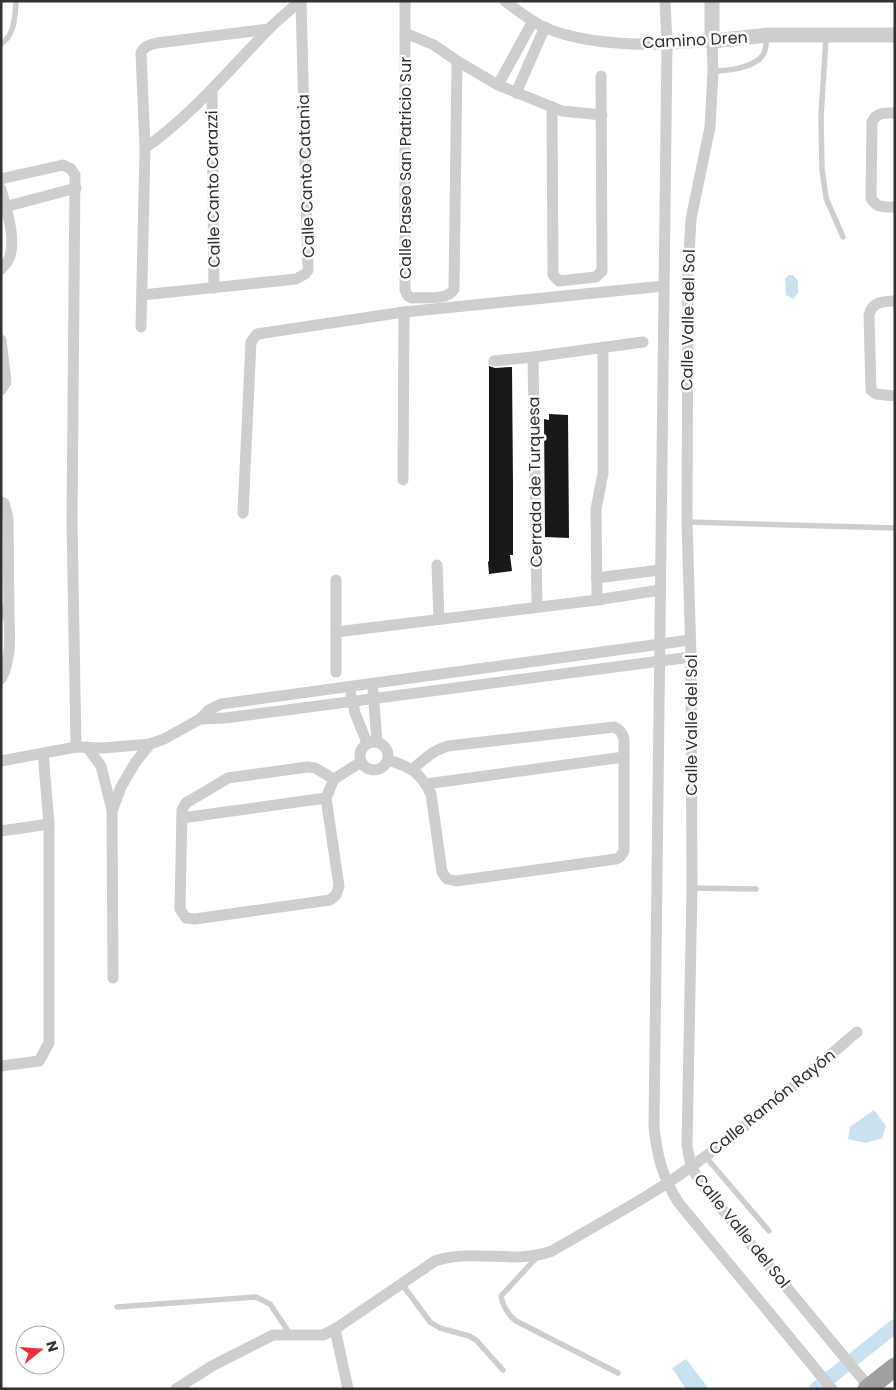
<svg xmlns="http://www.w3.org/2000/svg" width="896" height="1390" viewBox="0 0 896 1390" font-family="Poppins,sans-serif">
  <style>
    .water { fill: #cae1ef }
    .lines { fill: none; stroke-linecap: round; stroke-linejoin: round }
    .canal { stroke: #cae1ef; stroke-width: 14 }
    .building { fill: #181818 }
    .service { stroke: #cecece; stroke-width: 5.5 }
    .minor { stroke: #cecece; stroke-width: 11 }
    .tertiary { stroke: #cecece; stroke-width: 15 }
    .trunk { stroke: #a0a0a0; stroke-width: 19 }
    .labels { text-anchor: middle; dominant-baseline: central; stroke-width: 5; stroke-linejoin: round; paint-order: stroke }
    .street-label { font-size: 16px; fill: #313131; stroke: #fff }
  </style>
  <rect width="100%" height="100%" fill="#fff"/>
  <g class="water">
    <path d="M789,275H793L798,281V293L793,299L786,295L785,279Z"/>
    <path d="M874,1110L886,1126L882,1138L866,1143L848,1139L850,1127Z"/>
    <path d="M686,1359L709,1389H686L672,1368Z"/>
  </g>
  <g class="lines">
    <path class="canal" d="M816,1389L895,1326"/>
  </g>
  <g class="building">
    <path d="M489,366L495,368L512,367L513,486V555H510L512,571L489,574L488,562L489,561Z"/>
    <path d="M549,414L568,415L569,538L545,537L544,419L549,420Z"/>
  </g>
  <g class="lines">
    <g class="service">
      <path d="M826,37L821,116L822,169L826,198L843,237"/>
      <path d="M1,44C15,35 15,16 16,1"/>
      <path d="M713,71C727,71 757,68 764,53C766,49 766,42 767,37"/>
      <path d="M687,522L895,528"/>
      <path d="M692,888L756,889"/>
      <path d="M705,1156L769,1231"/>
      <path d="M538,1256L501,1296C503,1307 507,1314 516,1321L618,1373"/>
      <path d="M402,1284L430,1322L440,1328L469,1336L476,1340L503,1370"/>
      <path d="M117,1307L256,1297L270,1304L290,1334"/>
    </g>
    <g class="minor">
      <path d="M405,1V290L408,296L412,298C424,297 448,301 454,289L457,61"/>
      <path d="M505,1C517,10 529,20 543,27C593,48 659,46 712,41L713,71L710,127L691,219L688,274L687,522L691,657L692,888L687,1145L691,1167L703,1186L869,1387"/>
      <path d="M665,1L667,44L654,1126C657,1156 662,1176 678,1202L832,1389"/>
      <path d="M405,33L434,45L457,61L498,85L562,111L602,115"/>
      <path d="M498,85L533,21"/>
      <path d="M212,91L214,288"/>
      <path d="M516,93L545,27"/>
      <path d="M552,107L553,275L559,281L596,277L602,271L601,76"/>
      <path d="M895,113C884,113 877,112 872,122L871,198C876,208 884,207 895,207"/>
      <path d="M145,148C192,115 228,71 268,30C277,20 289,12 299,1"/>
      <path d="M1,179L63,165L71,169L75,175L72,521L76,747L103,748L150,744"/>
      <path d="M1,189C6,209 16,236 10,256C9,261 5,265 1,269"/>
      <path d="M1,208L76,188"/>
      <path d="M142,295L296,279L305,274L308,270L301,1"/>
      <path d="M895,301C883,301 872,302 869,315L871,390L876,394L895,396"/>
      <path d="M141,327L145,148L141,53C144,46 149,45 157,43L269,29"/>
      <path d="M1,340L6,382L1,390"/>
      <path d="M533,357L537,607"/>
      <path d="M494,361L533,357L643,342"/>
      <path d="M403,480L404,312"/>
      <path d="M1,502L4,503L8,517L9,617"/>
      <path d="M243,513L251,342L257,334L404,312L664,286"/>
      <path d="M437,565L439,619"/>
      <path d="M596,578L660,570"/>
      <path d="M597,600L596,509L603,473V347"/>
      <path d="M1,610L9,617C10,637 11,662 1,679"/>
      <path d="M336,632L597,600L660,590"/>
      <path d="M336,672V580"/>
      <path d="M373,691L377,742"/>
      <path d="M351,695L355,713L367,743"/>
      <path d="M200,719L225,718L691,657"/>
      <circle cx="374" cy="756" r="14"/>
      <path d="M87,747L101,766L112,810"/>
      <path d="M388,760C411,767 420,772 431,794L442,872L447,879L456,881L616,859L620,857L624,851V739C622,732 620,730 614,727L448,746C434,750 424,759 413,769"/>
      <path d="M1,761L76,747"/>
      <path d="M334,779L315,768L307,767L228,778L186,803L182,810L180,909L186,918L195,919L330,900L336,895L339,886L326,798L334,779L361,762"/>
      <path d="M426,784L624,757"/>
      <path d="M182,818L326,798"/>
      <path d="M1,831L49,824"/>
      <path d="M113,978L112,811L121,787L135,763L150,744L164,739L200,719L209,710L221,704L690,640"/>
      <path d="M1,1066L39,1061L49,1043V824L43,753"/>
      <path d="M335,1329L348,1389"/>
      <path d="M176,1389L212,1366L273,1335H323L335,1329L435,1261C473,1248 513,1265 552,1251C599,1223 648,1198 692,1166C750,1125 803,1078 857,1032"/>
    </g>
    <path class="tertiary" d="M712,1V41L768,35H895"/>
    <path class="trunk" d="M867,1389L895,1367"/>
  </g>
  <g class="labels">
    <g class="street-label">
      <text transform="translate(695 40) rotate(-3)">Camino Dren</text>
      <text transform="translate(405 168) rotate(-90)">Calle Paseo San Patricio Sur</text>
      <text transform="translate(306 176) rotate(-92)">Calle Canto Catania</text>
      <text transform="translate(213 189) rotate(-91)">Calle Canto Carazzi</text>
      <text transform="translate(688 320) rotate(-89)">Calle Valle del Sol</text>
      <text transform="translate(535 482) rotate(-91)">Cerrada de Turquesa</text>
      <text transform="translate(691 725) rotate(-90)">Calle Valle del Sol</text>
      <text transform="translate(772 1102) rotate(-39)">Calle Ramón Rayón</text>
      <text transform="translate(742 1231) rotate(51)">Calle Valle del Sol</text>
    </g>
  </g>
  <rect width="896" height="1390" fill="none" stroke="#313131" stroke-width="5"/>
  <g transform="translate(40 1350) rotate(73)"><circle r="24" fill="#ffffff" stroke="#adadad"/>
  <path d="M0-4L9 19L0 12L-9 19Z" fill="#ef2c3c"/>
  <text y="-8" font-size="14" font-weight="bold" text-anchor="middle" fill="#313131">N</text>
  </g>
</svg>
